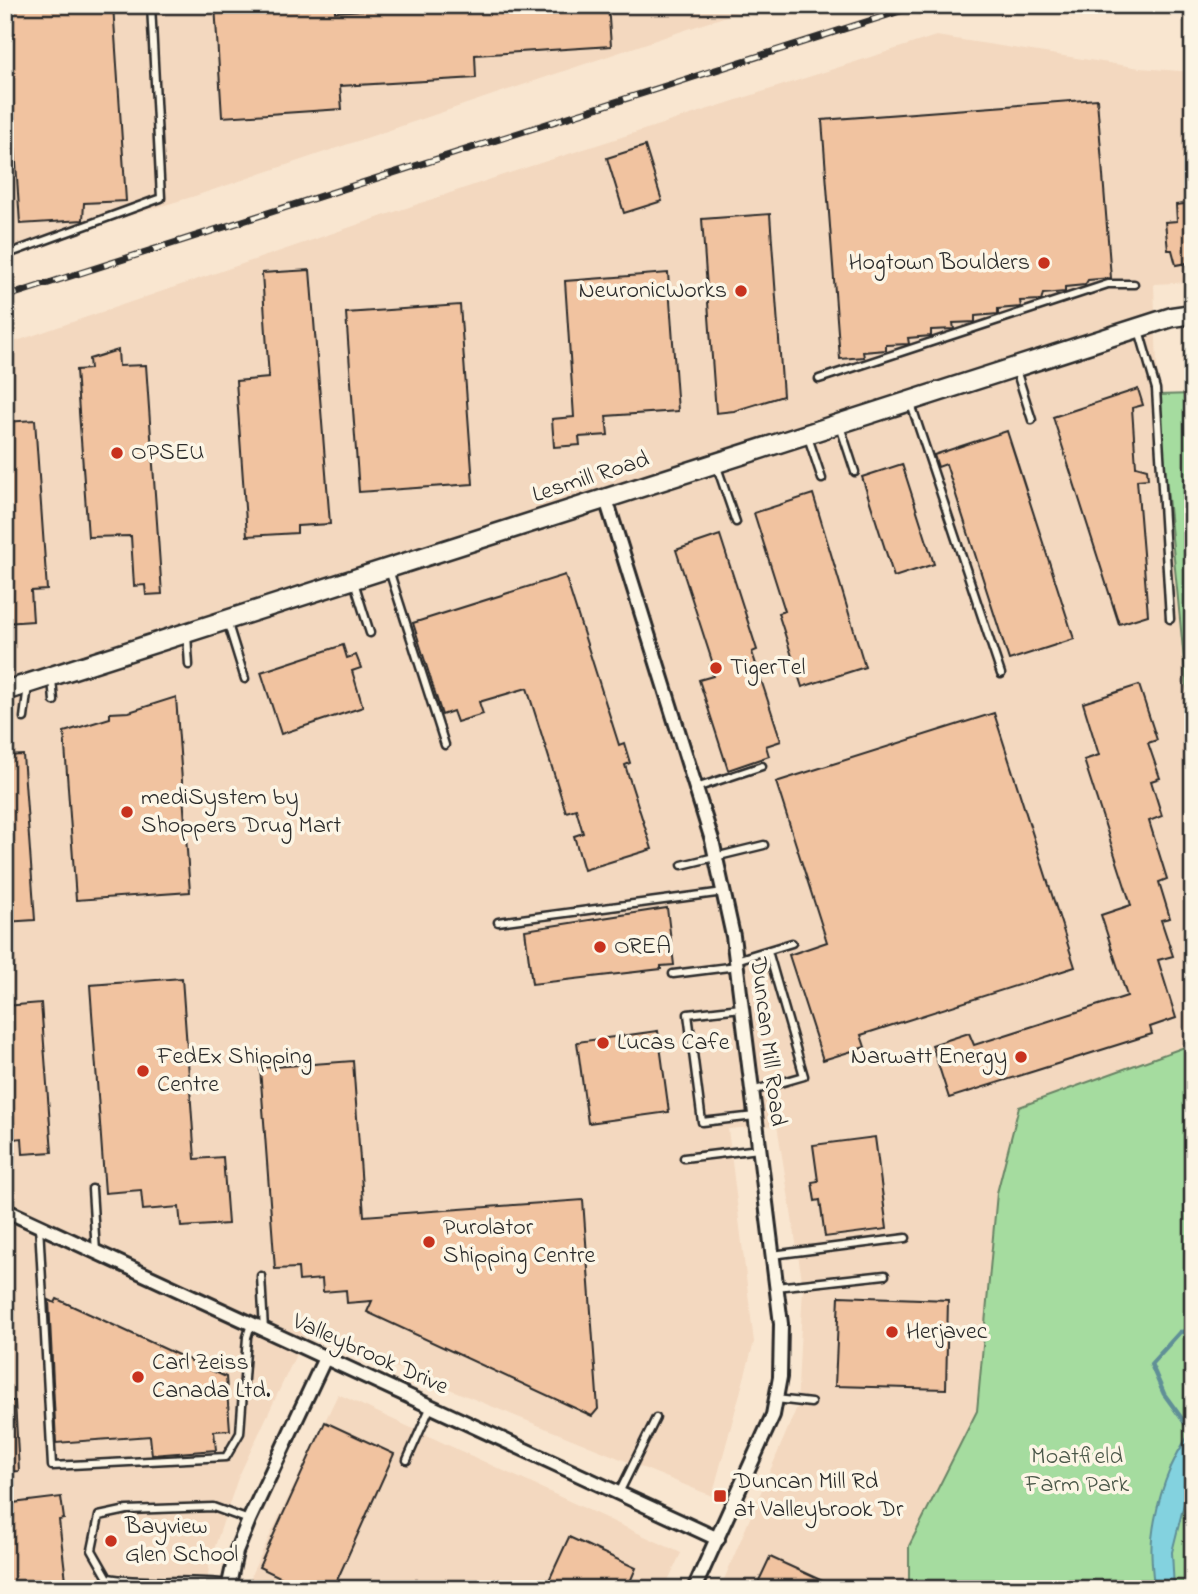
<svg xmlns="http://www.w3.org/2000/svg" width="1198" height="1594" viewBox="0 0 1198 1594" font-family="'Indie Flower',sans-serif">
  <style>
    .built { fill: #f3d8bf }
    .green { fill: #a5dc9f; stroke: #688465; stroke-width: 2 }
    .water { fill: #83d2df; stroke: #608f97; stroke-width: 2 }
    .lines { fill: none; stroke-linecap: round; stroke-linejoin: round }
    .stream { stroke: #608f97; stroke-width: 4.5 }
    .building { fill: #f1c3a0; stroke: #2b2b2b; stroke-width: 2 }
    .lane-casing { stroke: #2b2b2b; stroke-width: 11 }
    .street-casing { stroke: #2b2b2b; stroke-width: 18 }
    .secondary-casing { stroke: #2b2b2b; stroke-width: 23 }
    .lane { stroke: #fcf5e5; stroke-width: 6 }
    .street { stroke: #fcf5e5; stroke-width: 12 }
    .secondary { stroke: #fcf5e5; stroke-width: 18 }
    .rail-casing { stroke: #2b2b2b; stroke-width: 7 }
    .rail { stroke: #fcf5e5; stroke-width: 4.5; stroke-dasharray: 13; stroke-linecap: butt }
    .poi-dot { fill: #c8321e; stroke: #fcf5e5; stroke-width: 2.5 }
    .labels { text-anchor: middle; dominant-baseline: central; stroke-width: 7; stroke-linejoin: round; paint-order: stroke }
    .poi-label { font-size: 24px; fill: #2b2b2b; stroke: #fcf5e5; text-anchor: start }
    .street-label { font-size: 24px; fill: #2b2b2b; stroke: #fcf5e5 }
    .park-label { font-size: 24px; fill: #4a5748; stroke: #fcf5e5 }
  </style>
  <rect width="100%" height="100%" fill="#f9e6d0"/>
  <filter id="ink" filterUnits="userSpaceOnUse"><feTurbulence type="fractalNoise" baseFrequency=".0143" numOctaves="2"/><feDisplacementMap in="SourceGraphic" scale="14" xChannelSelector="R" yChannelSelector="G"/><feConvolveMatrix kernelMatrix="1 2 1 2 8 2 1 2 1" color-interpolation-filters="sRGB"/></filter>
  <g filter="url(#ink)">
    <g class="built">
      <path d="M5,5H759L195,196L5,253Z"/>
      <path d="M936,36L1140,68L1193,72V282L1154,284L1158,395L1193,752V1044L1019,1107L997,1193L977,1411L909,1546V1589H720L797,1407L803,1286L777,1125L728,1129L754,1342L712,1496L307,1331L238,1478L210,1561L206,1589H5V345L500,176Z"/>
      <path d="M338,1394L681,1553L664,1589H250L252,1573Z"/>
    </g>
    <g class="green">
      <path d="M1193,394V752L1158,395Z"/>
      <path d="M1193,1044V1589H909V1546L977,1411L997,1193L1019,1107Z"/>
    </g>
    <path class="water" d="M1193,1430V1482L1184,1504L1172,1552L1174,1589H1154C1153,1573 1150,1555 1152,1539C1156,1502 1170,1458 1193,1430Z"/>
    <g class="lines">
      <path class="stream" d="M1193,1331L1180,1332L1151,1364L1164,1394L1193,1434"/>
    </g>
    <g class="building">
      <path d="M6,5H113L126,201L84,203L83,220L20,224L8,39H5Z"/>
      <path d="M215,5H335V12L443,5H608L611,46L475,55L476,78L340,86L342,109L222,117Z"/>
      <path d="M1097,99L1111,278L1088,280L1085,285L1065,287V292L1043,294L1041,300L1020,301L1021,307L998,309V314L975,316V322L953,323L954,329L931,330V336L908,338L909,344L886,345V350L863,352L864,357L840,359L822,120Z"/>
      <path d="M645,146L662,201L624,213L607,158Z"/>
      <path d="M1193,203V262L1176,265L1172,250H1168L1165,222L1177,221L1176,205Z"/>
      <path d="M770,214L783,396L734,411L716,413L702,219Z"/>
      <path d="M310,270L330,524L297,526V533L247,536L236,381L269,378L262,273Z"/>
      <path d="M668,273L678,411L606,416L608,435L579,437L580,445L554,447L552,419L574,417L565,281Z"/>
      <path d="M460,305L473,484L359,492L346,313Z"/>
      <path d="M118,350L119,366L146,365L162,594L146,595L145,585L134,586L131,536L88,537L76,370L90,369L89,359Z"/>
      <path d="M1138,389L1143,405L1132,408L1136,466L1147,469L1148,479L1137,480L1148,615L1119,624L1053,417Z"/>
      <path d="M35,420L47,590L31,591L33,621L5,623V422Z"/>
      <path d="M1007,431L1074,639L1009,660L946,464L938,467L934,455Z"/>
      <path d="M902,464L934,564L894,577L862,477Z"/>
      <path d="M813,494L865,667L802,687L778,613L785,611L754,513Z"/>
      <path d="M720,535L757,650L752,652L781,741L766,746L769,756L728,770L699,680L713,676L710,665L713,664L676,550Z"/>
      <path d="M565,575L619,745L624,743L630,763L625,765L652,849L584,870L574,836L583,833L576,809L566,812L527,688L479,702L483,714L457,722L453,711L442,715L413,623Z"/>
      <path d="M343,645L347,658L356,655L361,668L352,671L363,707L281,734L261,672Z"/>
      <path d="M1139,685L1157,740L1148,743L1160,778L1151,781L1162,816L1149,821L1167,879L1159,882L1170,918L1161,920L1173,956L1158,960L1176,1018L1150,1027L1152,1034L949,1098L932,1045L969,1033L974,1045L1127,996L1101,915L1131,905L1084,760L1099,755L1083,703Z"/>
      <path d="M176,697L190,892L76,900L64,732L110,718V713L129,712Z"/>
      <path d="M994,713L1075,967L861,1035L865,1047L823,1060L789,955L827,942L776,782Z"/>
      <path d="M23,755L35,920L5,922V756Z"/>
      <path d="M667,908L674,965L661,966V969L532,984L525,930Z"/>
      <path d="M182,978L195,1159L223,1157L228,1224L181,1227L179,1207L143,1210L141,1190L105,1193L90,985Z"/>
      <path d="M41,1003L52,1152L23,1154L22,1138L5,1140V1006Z"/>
      <path d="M658,1031L669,1112L588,1123L577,1042Z"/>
      <path d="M353,1061L364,1216L583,1200L598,1409L592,1416L367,1312L372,1301L347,1303L346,1290L323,1292L322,1279L299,1281L298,1268L275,1269L260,1068Z"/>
      <path d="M875,1137L887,1229L825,1237L820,1200L815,1201L812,1182L818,1181L813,1145Z"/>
      <path d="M839,1296L948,1300L946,1389L835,1386Z"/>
      <path d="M57,1299L226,1377L230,1430L214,1431L216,1450L152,1455L150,1436L56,1443L49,1300L55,1303Z"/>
      <path d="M5,1401H15L19,1471L5,1472Z"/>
      <path d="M325,1422L394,1454L333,1589H305L259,1567Z"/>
      <path d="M61,1497L64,1519L59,1520L67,1589H5V1504Z"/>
      <path d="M569,1537L636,1568L627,1589H545Z"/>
      <path d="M770,1557L840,1589H755Z"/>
    </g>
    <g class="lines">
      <g class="lane-casing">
        <g id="lane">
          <path d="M5,255L161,198L151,5"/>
          <path d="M1139,330L1156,389L1170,619"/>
          <path d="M1016,370L1032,420"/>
          <path d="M819,379L1108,284H1134"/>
          <path d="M911,404L1001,674"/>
          <path d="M840,426L855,472"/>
          <path d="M808,437L822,479"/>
          <path d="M716,464L736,522"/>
          <path d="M389,570L445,745"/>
          <path d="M354,582L370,633"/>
          <path d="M227,621L245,679"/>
          <path d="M187,635L189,665"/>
          <path d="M52,679L54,701"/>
          <path d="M24,718L28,685"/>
          <path d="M696,788L762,766"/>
          <path d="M682,865L764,845"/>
          <path d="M498,922L724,892"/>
          <path d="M736,960L792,943"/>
          <path d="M673,974L737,966"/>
          <path d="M741,1008L688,1014L702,1122L755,1116"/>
          <path d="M752,1091L804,1076L768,951"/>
          <path d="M684,1158L759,1149"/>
          <path d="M92,1189L96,1252"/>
          <path d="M39,1225L52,1466L226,1457L240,1433L247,1337L251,1324"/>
          <path d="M772,1255L906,1238"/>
          <path d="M261,1276L264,1330"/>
          <path d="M776,1287L885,1275"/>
          <path d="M776,1399L811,1403"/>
          <path d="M407,1460L431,1406"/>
          <path d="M619,1493L656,1418"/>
          <path d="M228,1584C188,1578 148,1585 108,1578L92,1550L99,1516L127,1510L213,1507L249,1520"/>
        </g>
      </g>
      <g class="street-casing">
        <g id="street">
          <path d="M606,499L712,840L733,936L781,1324L780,1377L773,1415L694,1589"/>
          <path d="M5,1210L718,1539"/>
          <path d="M228,1589L236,1552L249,1520L325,1358"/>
        </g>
      </g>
      <g class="secondary-casing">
        <path id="secondary" d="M5,691L1172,317L1193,314"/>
      </g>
      <use href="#lane" class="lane"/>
      <use href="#street" class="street"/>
      <use href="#secondary" class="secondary"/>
      <g class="rail-casing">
        <path id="rail" d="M5,297L919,5"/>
      </g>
      <use href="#rail" class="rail"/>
    </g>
  </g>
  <g class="poi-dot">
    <circle cx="1044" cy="263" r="7"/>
    <circle cx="741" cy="291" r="7"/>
    <circle cx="117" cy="453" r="7"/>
    <circle cx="716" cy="668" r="7"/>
    <circle cx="127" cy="812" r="7"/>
    <circle cx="600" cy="947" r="7"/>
    <circle cx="603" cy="1043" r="7"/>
    <circle cx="1021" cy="1057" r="7"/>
    <circle cx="143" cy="1071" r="7"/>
    <circle cx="429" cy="1242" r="7"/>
    <circle cx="892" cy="1332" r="7"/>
    <circle cx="138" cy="1377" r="7"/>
    <rect x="713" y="1489" width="14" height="14" rx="3.5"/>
    <circle cx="111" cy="1541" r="7"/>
  </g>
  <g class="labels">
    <g class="poi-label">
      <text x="1030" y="263" text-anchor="end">Hogtown Boulders</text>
      <text x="727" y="291" text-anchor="end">NeuronicWorks</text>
      <text x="131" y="453">OPSEU</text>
      <text x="730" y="668">TigerTel</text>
      <text x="141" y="798">mediSystem by<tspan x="141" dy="28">Shoppers Drug Mart</tspan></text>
      <text x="614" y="947">OREA</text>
      <text x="617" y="1043">Lucas Cafe</text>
      <text x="157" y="1057">FedEx Shipping<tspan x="157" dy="28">Centre</tspan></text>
      <text x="1007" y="1057" text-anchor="end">Narwatt Energy</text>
      <text x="443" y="1228">Purolator<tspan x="443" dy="28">Shipping Centre</tspan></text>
      <text x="906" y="1332">Herjavec</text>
      <text x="152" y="1363">Carl Zeiss<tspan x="152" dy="28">Canada Ltd.</tspan></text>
      <text x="734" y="1482">Duncan Mill Rd<tspan x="734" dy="28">at Valleybrook Dr</tspan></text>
      <text x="125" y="1527">Bayview<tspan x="125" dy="28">Glen School</tspan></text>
    </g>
    <g class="street-label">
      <text transform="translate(591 478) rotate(-18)">Lesmill Road</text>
      <text transform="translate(767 1042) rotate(83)">Duncan Mill Road</text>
      <text transform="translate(370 1355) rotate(24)">Valleybrook Drive</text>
    </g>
    <g class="park-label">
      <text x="1077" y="1457">Moatfield<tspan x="1077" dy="28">Farm Park</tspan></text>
    </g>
  </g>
  <rect width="1198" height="1594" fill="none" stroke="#fcf5e5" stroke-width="28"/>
  <rect x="14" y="14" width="1170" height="1566" fill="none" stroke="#2b2b2b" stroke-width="2.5" filter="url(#ink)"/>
</svg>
